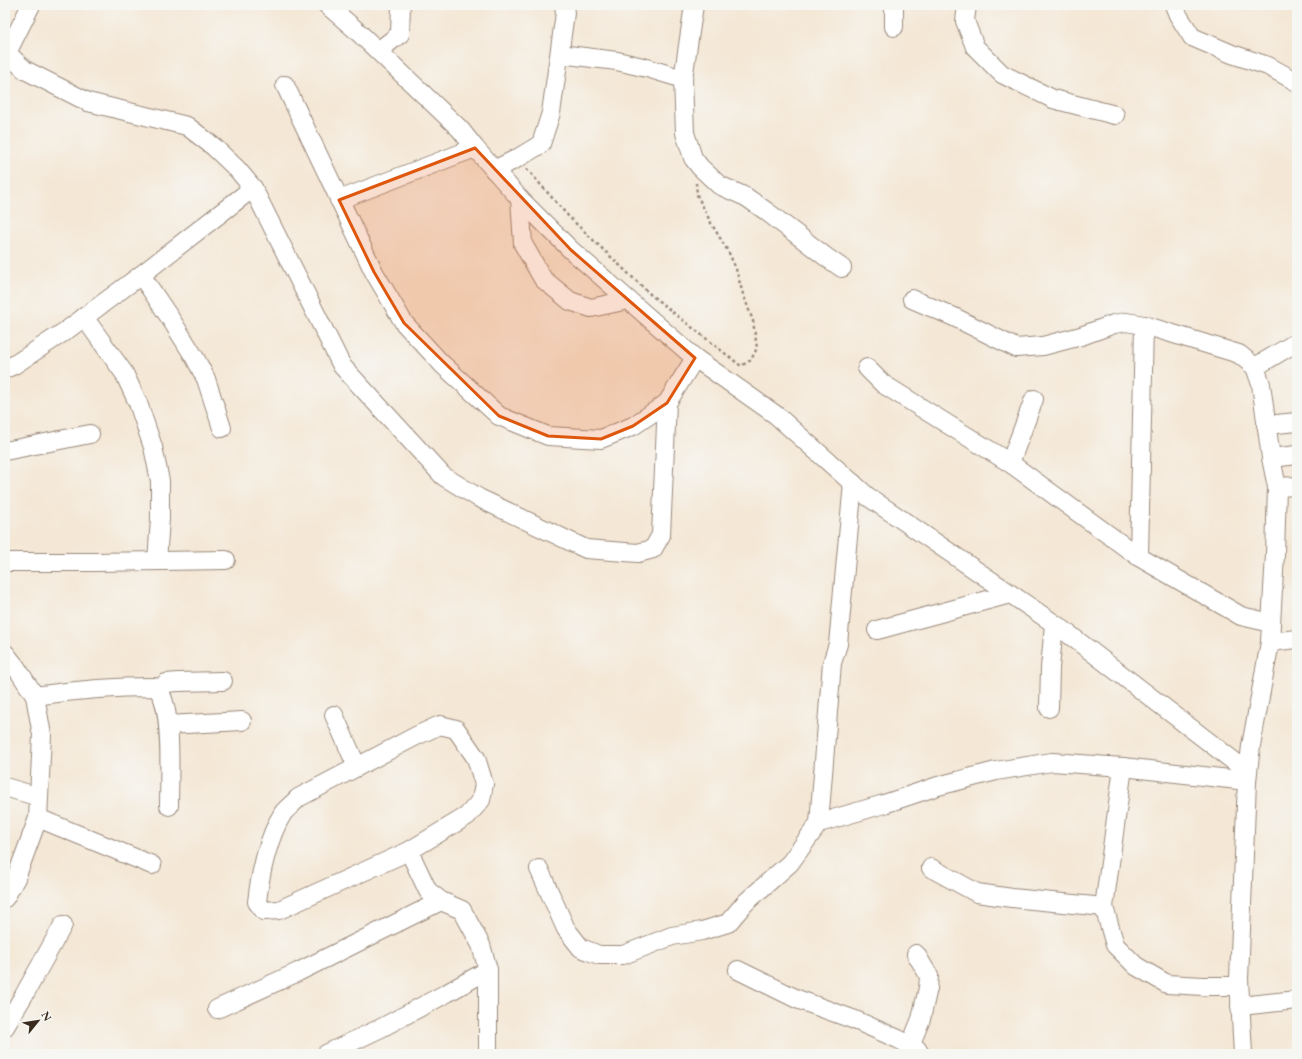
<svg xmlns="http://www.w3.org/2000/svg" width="1302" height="1059" viewBox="0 0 1302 1059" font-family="'EB Garamond',serif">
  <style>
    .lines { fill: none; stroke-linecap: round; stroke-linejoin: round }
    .minor-casing { stroke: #98887a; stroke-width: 20 }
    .path { stroke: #98887a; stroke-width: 2.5; stroke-dasharray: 3 3; stroke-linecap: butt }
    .minor { stroke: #fff; stroke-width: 18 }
    .marked { fill: #df570d; fill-opacity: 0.2; stroke: #df570d; stroke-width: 3; stroke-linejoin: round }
  </style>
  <rect width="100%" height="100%" fill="#f6f6f2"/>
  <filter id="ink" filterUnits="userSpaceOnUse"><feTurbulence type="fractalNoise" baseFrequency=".025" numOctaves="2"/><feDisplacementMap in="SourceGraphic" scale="8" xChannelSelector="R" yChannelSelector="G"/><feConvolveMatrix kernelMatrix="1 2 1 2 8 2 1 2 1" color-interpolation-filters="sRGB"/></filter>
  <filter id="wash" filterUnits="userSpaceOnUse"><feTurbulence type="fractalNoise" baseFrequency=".012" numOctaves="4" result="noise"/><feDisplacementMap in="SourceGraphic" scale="16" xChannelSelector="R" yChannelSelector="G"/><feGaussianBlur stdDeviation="0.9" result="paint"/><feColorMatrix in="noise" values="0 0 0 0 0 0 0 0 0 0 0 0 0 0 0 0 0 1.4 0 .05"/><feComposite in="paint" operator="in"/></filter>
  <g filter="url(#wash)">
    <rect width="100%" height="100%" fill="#f4e7d5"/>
  </g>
  <g filter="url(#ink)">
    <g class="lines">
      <g class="minor-casing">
        <g id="minor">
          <path d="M327,5L356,30L460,129L475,148L520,199L571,250L695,358L776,415L867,496L1062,629L1240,766L1248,770"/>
          <path d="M694,5L683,79L685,133L693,158L700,167L719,185L746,197L766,211L826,257L842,268"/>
          <path d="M894,5V27"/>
          <path d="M967,5L965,21L975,47L1002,74L1053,99L1115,115"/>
          <path d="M1174,5L1178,15L1192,37L1232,54L1268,66L1297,82"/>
          <path d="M5,49L7,53L25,70L88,102L187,126L214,147L237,169L253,188L342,366L443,476L479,498L586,549L638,553L653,549L661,535L667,403"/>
          <path d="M378,51L400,34L401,5"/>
          <path d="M5,54L7,53L31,5"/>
          <path d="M560,54L617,61L647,68L683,79"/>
          <path d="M285,85L374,272L404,323L442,364L499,416L548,436L601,439L633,426L667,403L695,358"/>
          <path d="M494,170L518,158L541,144L551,113L565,13L564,5"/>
          <path d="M520,199L523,244L543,279L570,301L591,308L628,300"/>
          <path d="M339,200L475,148"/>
          <path d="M141,275L172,321L195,358L206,379L222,428"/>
          <path d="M912,299L954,317L1016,348L1043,346L1081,336L1114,324L1126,322L1144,325L1239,354L1255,367L1261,384L1271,458L1277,487L1275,554L1270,642L1251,746L1247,781L1239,979L1243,1054"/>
          <path d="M84,317L124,373L138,403L153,447L160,481V519L157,561"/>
          <path d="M1144,325L1139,557L1241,616L1271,623"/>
          <path d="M1255,367L1297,342"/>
          <path d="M867,368L883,384L1010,463L1139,557"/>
          <path d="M5,369L14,365L67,330L141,275L253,188"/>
          <path d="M1266,425L1297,422"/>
          <path d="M5,451L90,434"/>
          <path d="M1271,458L1297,455"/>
          <path d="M1010,463L1034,399"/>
          <path d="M1277,487L1297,486"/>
          <path d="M5,562H94L226,560"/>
          <path d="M877,630L1010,594"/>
          <path d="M1270,642L1297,639"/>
          <path d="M5,653L16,667L35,696L42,735L38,818L16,878L5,898"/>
          <path d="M159,691L166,683L178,682L223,681"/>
          <path d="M35,696C75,690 115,687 154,687C156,688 158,689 159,691C173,709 169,781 169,806"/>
          <path d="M1049,708L1050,668L1054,624"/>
          <path d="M334,715L357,767"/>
          <path d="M168,725L242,721"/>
          <path d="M440,725L456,729L476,758L484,784L481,800L467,816L409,851L279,910L264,911L257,902C260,874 268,837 283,813C287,808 294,803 298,798L416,736Z"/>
          <path d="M1123,767L1104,907L1115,945L1136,966L1167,984L1203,986H1239"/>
          <path d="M5,787L39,797"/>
          <path d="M38,818L152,865"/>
          <path d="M819,823L832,663L838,644L853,483"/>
          <path d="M409,851L428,891L441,901L462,910L481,945L488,970V1054"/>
          <path d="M931,868L977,893L1012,898L1104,907"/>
          <path d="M539,869L566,929L581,948L599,955H623L672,936L702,931L728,923L745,903L790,863L819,823L884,804L938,786L996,771L1052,762L1123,767L1247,781"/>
          <path d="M738,970L797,999L855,1020L898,1039L917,1049L920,1054"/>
          <path d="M1240,1006L1297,1000"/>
          <path d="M217,1009L298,972L441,901"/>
          <path d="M5,1027L24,995L63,925"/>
          <path d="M910,1046L921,1019L928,988L929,976L916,954"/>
          <path d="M326,1054L381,1028L447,993L488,970"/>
        </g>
      </g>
      <path class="path" d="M527,169L569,217L651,295L741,366L751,360L757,348L753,321L742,291L736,269L729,253L711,223L697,195L696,183"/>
      <use href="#minor" class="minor"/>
    </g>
  </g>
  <path class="marked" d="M475,148L571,250L695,358L667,403L633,426L601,439L548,436L499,416L404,323L374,272L339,200Z"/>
  <rect width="1302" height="1059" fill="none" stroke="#f6f6f2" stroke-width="20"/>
  <g transform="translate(38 1021) rotate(60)" stroke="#f6f6f2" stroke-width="3" paint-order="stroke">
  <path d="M0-3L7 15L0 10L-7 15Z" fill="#3b2a1e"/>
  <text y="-6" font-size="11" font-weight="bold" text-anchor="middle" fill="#3b2a1e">N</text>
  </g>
</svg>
